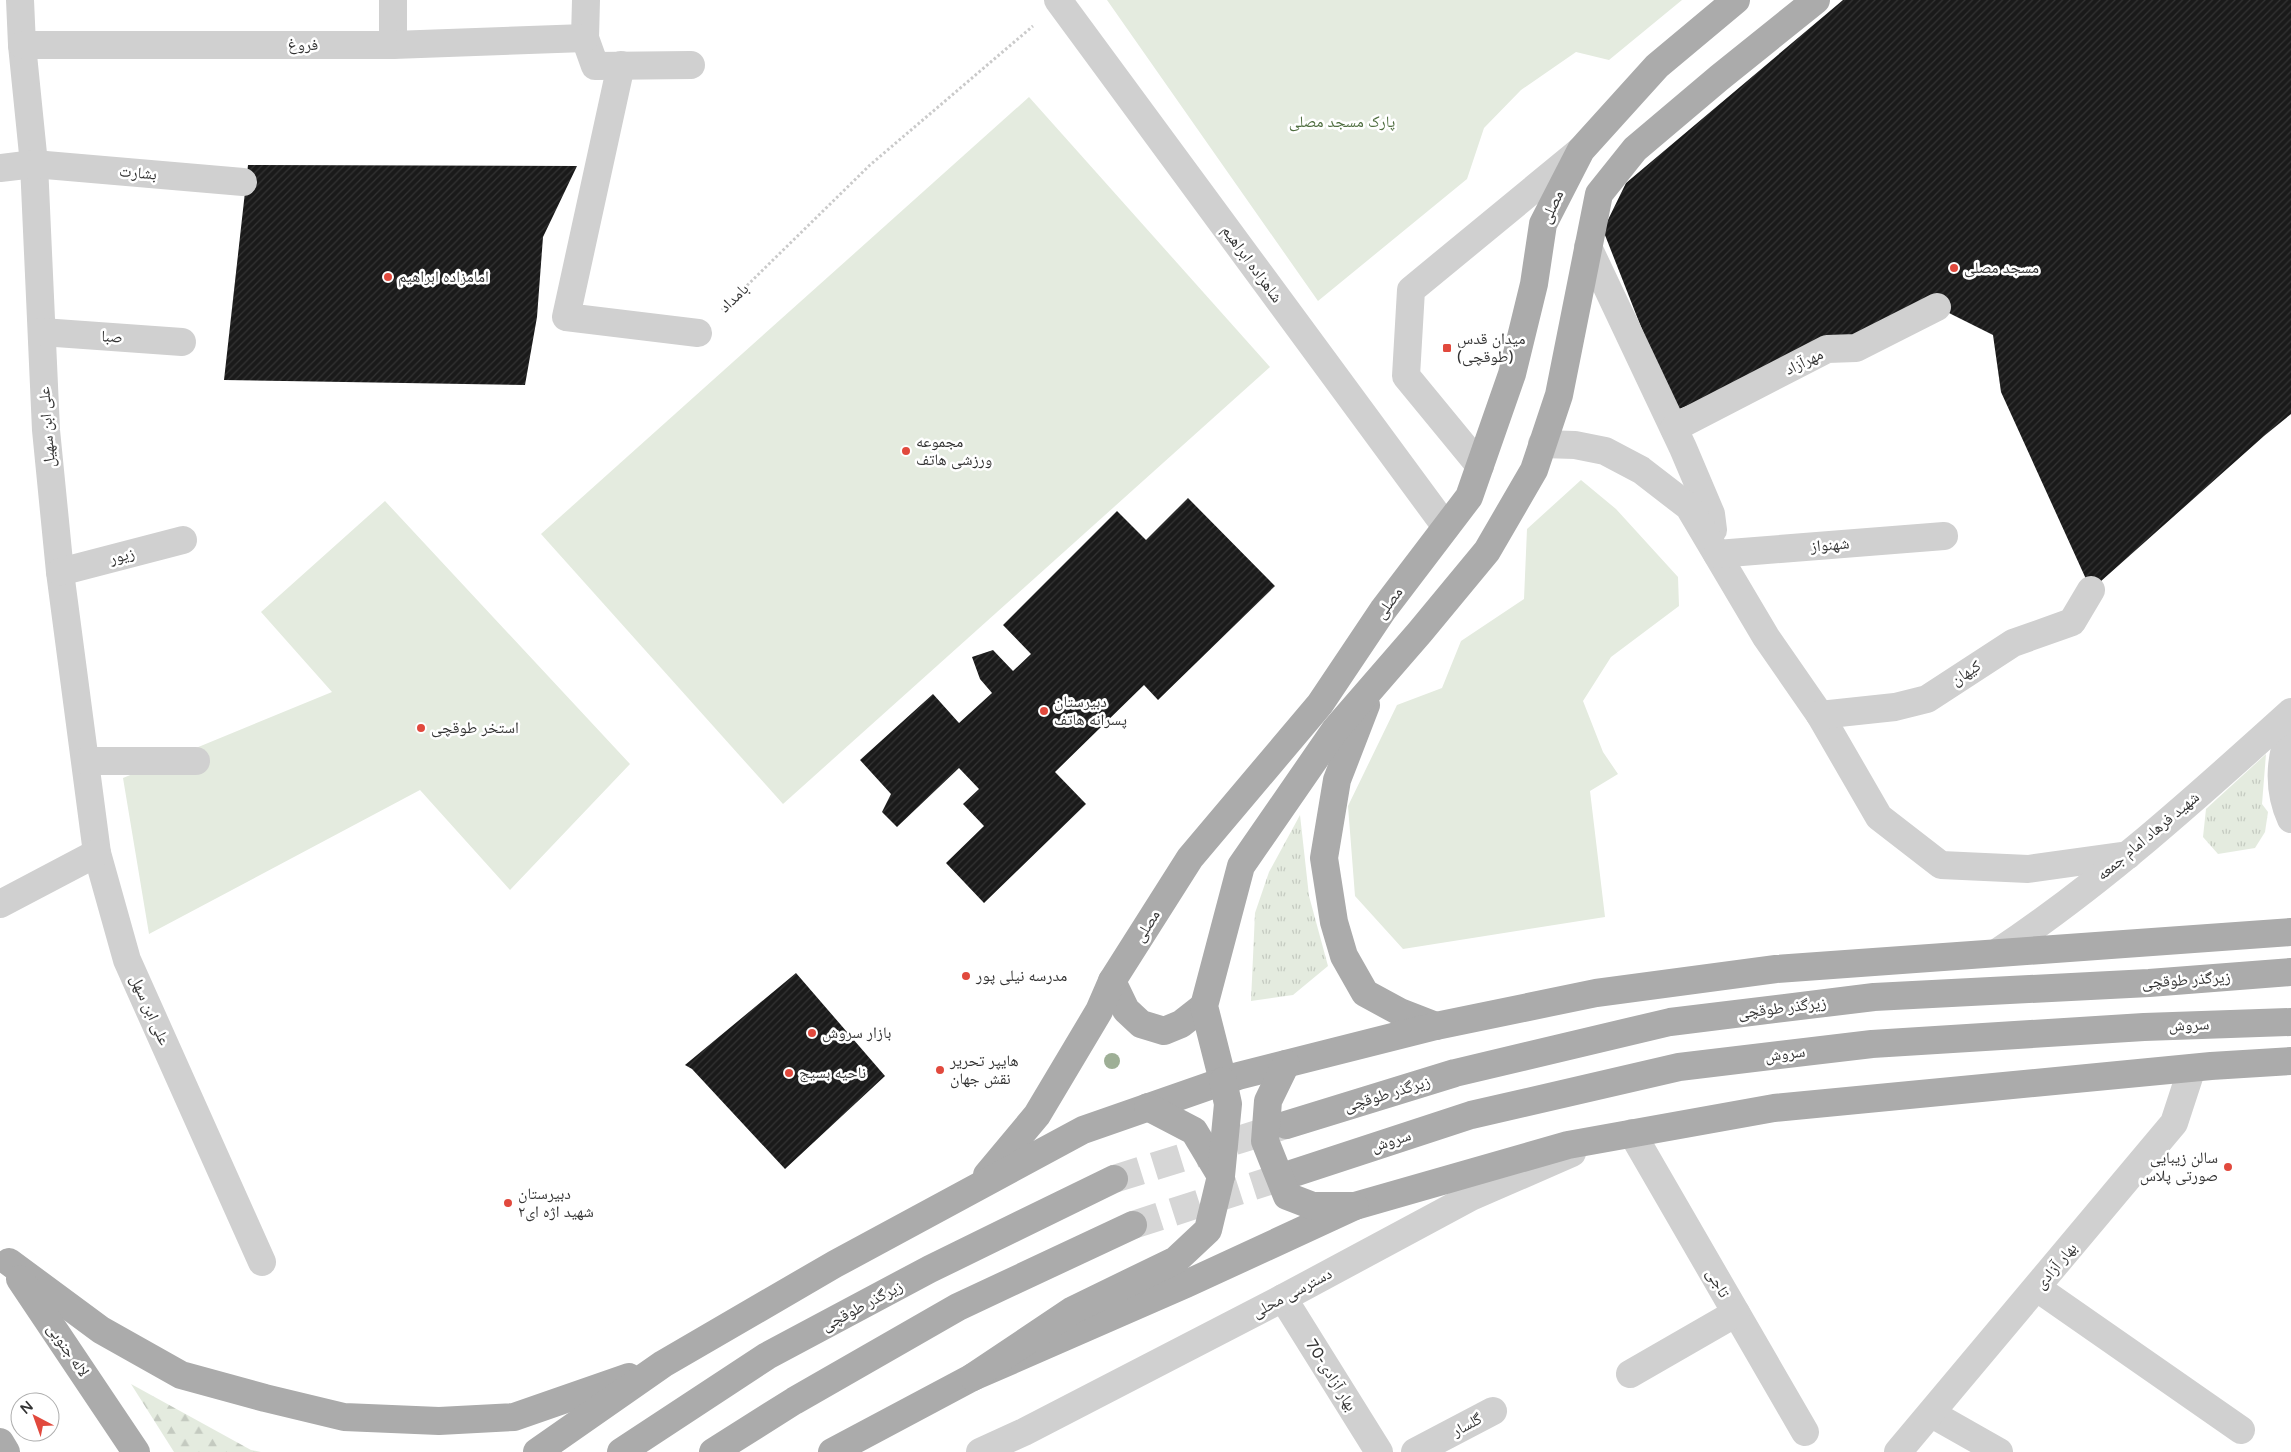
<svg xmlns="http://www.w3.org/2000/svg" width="2291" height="1452" viewBox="0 0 2291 1452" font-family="'Varela Round','Noto Naskh Arabic',sans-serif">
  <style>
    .grass { fill: url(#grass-tufts) }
    .forest { fill: url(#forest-firs) }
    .green { fill: #e4ebdf }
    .building { fill: url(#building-hatch) }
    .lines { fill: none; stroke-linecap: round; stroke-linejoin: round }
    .major-tunnel { stroke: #d6d6d6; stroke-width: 28; stroke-dasharray: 28 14; stroke-linecap: butt }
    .path { stroke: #cacaca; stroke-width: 3; stroke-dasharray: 2.5 2.5; stroke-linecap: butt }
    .minor { stroke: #d0d0d0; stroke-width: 28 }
    .major { stroke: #ababab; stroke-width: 28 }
    .major-bridge { stroke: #ababab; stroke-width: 28 }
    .tree { fill: #9eaf96 }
    .poi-dot { fill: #e1493d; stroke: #fff; stroke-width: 2 }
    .labels { text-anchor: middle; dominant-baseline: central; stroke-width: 5; stroke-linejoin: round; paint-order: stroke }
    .street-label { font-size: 16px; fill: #333; stroke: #fff }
    .park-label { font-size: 16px; fill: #4f6e40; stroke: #fff }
    .poi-label { font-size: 16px; fill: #333; stroke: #fff; text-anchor: start }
  </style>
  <defs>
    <pattern id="grass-tufts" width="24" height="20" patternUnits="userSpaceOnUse" patternTransform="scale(1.25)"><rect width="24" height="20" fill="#e4ebdf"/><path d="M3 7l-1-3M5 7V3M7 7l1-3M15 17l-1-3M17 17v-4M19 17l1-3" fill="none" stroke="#c4cac0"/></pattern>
    <pattern id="forest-firs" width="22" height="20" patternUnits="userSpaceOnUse" patternTransform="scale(1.25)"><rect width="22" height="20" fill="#e4ebdf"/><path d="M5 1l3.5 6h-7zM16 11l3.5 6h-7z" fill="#c4cac0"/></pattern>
    <pattern id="building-hatch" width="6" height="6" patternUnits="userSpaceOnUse" patternTransform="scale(1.25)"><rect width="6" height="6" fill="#1a1a1a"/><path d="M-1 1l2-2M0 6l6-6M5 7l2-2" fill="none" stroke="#333"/></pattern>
  </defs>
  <rect width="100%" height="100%" fill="#fff"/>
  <g class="grass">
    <path d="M2266,754L2262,804L2268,812L2265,832L2255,848L2218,854L2203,837L2206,809Z"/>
    <path d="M1300,815L1309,896L1328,966L1293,995L1251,1001L1255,913L1269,872Z"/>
  </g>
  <path class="forest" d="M131,1384L251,1450L261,1452H174Z"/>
  <g class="green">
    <path d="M1107,0H1682L1609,60L1576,52L1521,90L1484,128L1467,179L1318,301Z"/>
    <path d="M1029,97L1270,367L783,804L541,534Z"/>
    <path d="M1581,480L1616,509L1678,577L1679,606L1611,657L1583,701L1603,752L1618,774L1590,791L1605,917L1403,949L1355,896L1348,806L1397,705L1442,688L1461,641L1524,599L1527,529Z"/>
    <path d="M385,501L630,764L510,890L420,790L149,934L123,778L332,692L261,612Z"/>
  </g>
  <g class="building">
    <path d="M1843,0H2291V414L2264,436L2091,590L2001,392L1993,335L1937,307L1674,411L1603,230L1626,183Z"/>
    <path d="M248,165L577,166L543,237L537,317L525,385L224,380Z"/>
    <path d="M1188,498L1275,586L1158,700L1144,685L1055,772L1086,804L984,903L946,863L984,826L963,804L979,789L959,768L897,827L882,812L891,794L860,760L933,694L959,723L992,693L980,679L972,657L993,650L1013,671L1031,654L1003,625L1117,511L1146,540Z"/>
    <path d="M796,973L885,1076L785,1169L692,1069L685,1065Z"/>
  </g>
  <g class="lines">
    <g class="major-tunnel">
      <path d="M1114,1179L1286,1125"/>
      <path d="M1133,1225L1294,1173"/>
    </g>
    <path class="path" d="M722,310L870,165L1033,26"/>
    <g class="minor">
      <path d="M20,0L22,45L34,164L46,430L60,572L97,853L127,960L262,1262"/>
      <path d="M393,0V45"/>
      <path d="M586,0L585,38L595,66L691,65"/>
      <path d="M1058,0L1446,527"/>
      <path d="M22,45H393L585,38"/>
      <path d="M621,65L566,317L698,333"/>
      <path d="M0,168L34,164L243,182"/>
      <path d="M1588,247L1683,448L1711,514L1713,530"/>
      <path d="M42,332L182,342"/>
      <path d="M1674,428L1827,349L1856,348L1937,307"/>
      <path d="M1542,444L1575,445L1605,451L1641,470L1689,507L1766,637L1820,715L1879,817L1941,865L2028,869L2128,855"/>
      <path d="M1480,466L1406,376L1411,290L1581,150"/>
      <path d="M1717,554L1944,536"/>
      <path d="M60,572L183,540"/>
      <path d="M1820,715L1895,707L1927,699L2013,643L2072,622L2091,590"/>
      <path d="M2291,731C2279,759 2278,791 2291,819"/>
      <path d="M86,761H196"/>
      <path d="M0,904L97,853"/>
      <path d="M1998,952C2103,882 2198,796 2291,712"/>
      <path d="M1632,1133L1805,1432"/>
      <path d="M2037,1288L2241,1430"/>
      <path d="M1283,1298L1379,1452"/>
      <path d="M1630,1374L1736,1313"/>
      <path d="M1932,1414L1999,1452"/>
      <path d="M980,1452L1024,1432L1283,1298L1471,1197L1572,1153"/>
      <path d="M1415,1452L1493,1411"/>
      <path d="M1898,1452L2174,1123L2192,1068"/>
    </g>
    <g class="major">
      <path d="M1366,705L1337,780L1324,858L1334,922L1344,956L1365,993L1400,1012L1436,1026"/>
      <path d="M1112,981L1126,1010L1141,1024L1164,1031L1181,1024L1204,1006"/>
      <path d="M1223,1081L1204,1006L1241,866L1335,730L1420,632L1487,551L1534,470L1559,395L1599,194L1635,149L1719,78L1816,0"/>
      <path d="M1286,1125L1455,1073L1670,1022L1874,997L2149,983L2291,972"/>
      <path d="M1294,1173L1471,1115L1679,1067L1872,1044L2144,1027L2291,1022"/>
      <path d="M987,1175L1037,1115L1099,1011L1112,981L1190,858L1320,704L1383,610L1469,497L1512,374L1534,284L1543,224L1581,150L1657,66L1736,0"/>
      <path d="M9,1262L101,1330L181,1375L265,1398L344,1417L439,1421L514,1417L629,1377"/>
      <path d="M20,1279L136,1452"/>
      <path d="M0,1442L6,1452"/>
      <path d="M537,1452L663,1364L835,1264L1083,1130L1238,1076L1436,1026L1596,993L1776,969L2291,932"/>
      <path d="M621,1452L767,1356L930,1269L1114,1179"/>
      <path d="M713,1452L794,1401L958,1307L1133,1225"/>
      <path d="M832,1452L973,1377L1186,1284L1355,1206L1568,1145L1774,1108L2211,1066L2291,1061"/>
    </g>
    <g class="major-bridge">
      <path d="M1286,1064L1268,1101L1265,1141L1287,1196L1313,1206H1355"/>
      <path d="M1148,1107L1194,1131L1221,1176"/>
      <path d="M973,1377L1073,1310L1176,1260L1208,1230L1221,1176L1228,1104L1223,1081"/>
    </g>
  </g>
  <circle class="tree" cx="1112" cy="1061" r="8"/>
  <g class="poi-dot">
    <circle cx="1954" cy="268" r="5"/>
    <circle cx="388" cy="277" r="5"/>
    <rect x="1442" y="343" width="10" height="10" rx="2.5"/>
    <circle cx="906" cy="451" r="5"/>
    <circle cx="1044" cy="711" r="5"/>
    <circle cx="421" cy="728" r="5"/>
    <circle cx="966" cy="976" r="5"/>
    <circle cx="812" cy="1033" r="5"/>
    <circle cx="940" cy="1070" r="5"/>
    <circle cx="789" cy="1073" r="5"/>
    <circle cx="2228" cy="1167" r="5"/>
    <circle cx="508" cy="1203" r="5"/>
  </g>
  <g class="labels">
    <g class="street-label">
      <text x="303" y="45">فروغ</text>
      <text transform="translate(138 173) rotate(5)">بشارت</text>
      <text transform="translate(1552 207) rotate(-65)">مصلی</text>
      <text transform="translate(1252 264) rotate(54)">شاهزاده ابراهیم</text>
      <text transform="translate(734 298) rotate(-44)">بامداد</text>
      <text transform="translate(112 337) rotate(4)">صبا</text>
      <text transform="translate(1804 362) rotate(-26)">مهرآزاد</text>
      <text transform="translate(47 427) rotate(-94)">علی ابن سهیل</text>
      <text transform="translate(1830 545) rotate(-5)">شهنواز</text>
      <text transform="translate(122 556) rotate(-15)">زیور</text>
      <text transform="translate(1389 603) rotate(-54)">مصلی</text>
      <text transform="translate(1966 673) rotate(-33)">کیهان</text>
      <text transform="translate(2148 836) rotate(-40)">شهید فرهاد امام جمعه</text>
      <text transform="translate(1147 926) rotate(-58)">مصلی</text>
      <text transform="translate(2186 980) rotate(-4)">زیرگذر طوقچی</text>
      <text transform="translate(1782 1008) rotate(-7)">زیرگذر طوقچی</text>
      <text transform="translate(150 1010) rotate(66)">علی ابن سهل</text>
      <text transform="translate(2189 1025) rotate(-2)">سروش</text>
      <text transform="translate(1785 1054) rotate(-7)">سروش</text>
      <text transform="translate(1387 1094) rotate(-17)">زیرگذر طوقچی</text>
      <text transform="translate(1391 1141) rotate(-18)">سروش</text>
      <text transform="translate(2056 1266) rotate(-50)">بهار آزادی</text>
      <text transform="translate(1718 1283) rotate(60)">تاجی</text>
      <text transform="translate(1292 1293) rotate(-28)">دسترسی محلی</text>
      <text transform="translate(862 1306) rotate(-28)">زیرگذر طوقچی</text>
      <text transform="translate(68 1350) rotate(55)">لاله جنوبی</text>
      <text transform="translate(1331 1375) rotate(58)">70-بهار آزادی</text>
      <text transform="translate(1467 1425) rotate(-28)">گلسار</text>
    </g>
    <g class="park-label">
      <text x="1342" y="122">پارک مسجد مصلی</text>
    </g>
    <g class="poi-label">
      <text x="1964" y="268">مسجد مصلی</text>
      <text x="398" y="277">امامزاده ابراهیم</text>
      <text x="1457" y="339">میدان قدس<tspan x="1457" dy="18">(طوقچی)</tspan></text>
      <text x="916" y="442">مجموعه<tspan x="916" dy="18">ورزشی هاتف</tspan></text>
      <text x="1054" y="702">دبیرستان<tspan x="1054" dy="18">پسرانه هاتف</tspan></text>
      <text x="431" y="728">استخر طوقچی</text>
      <text x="976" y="976">مدرسه نیلی پور</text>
      <text x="822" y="1033">بازار سروش</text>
      <text x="950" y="1061">هایپر تحریر<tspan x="950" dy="18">نقش جهان</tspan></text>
      <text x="799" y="1073">ناحیه بسیج</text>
      <text x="2218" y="1158" text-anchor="end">سالن زیبایی<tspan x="2218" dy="18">صورتی پلاس</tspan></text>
      <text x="518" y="1194">دبیرستان<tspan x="518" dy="18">شهید اژه ای۲</tspan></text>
    </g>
  </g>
  <g transform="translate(35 1417) rotate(319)"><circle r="24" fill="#ffffff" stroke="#adadad"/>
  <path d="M0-4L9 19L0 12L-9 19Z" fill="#e1493d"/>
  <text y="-8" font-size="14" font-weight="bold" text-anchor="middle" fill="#333333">N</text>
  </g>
</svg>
